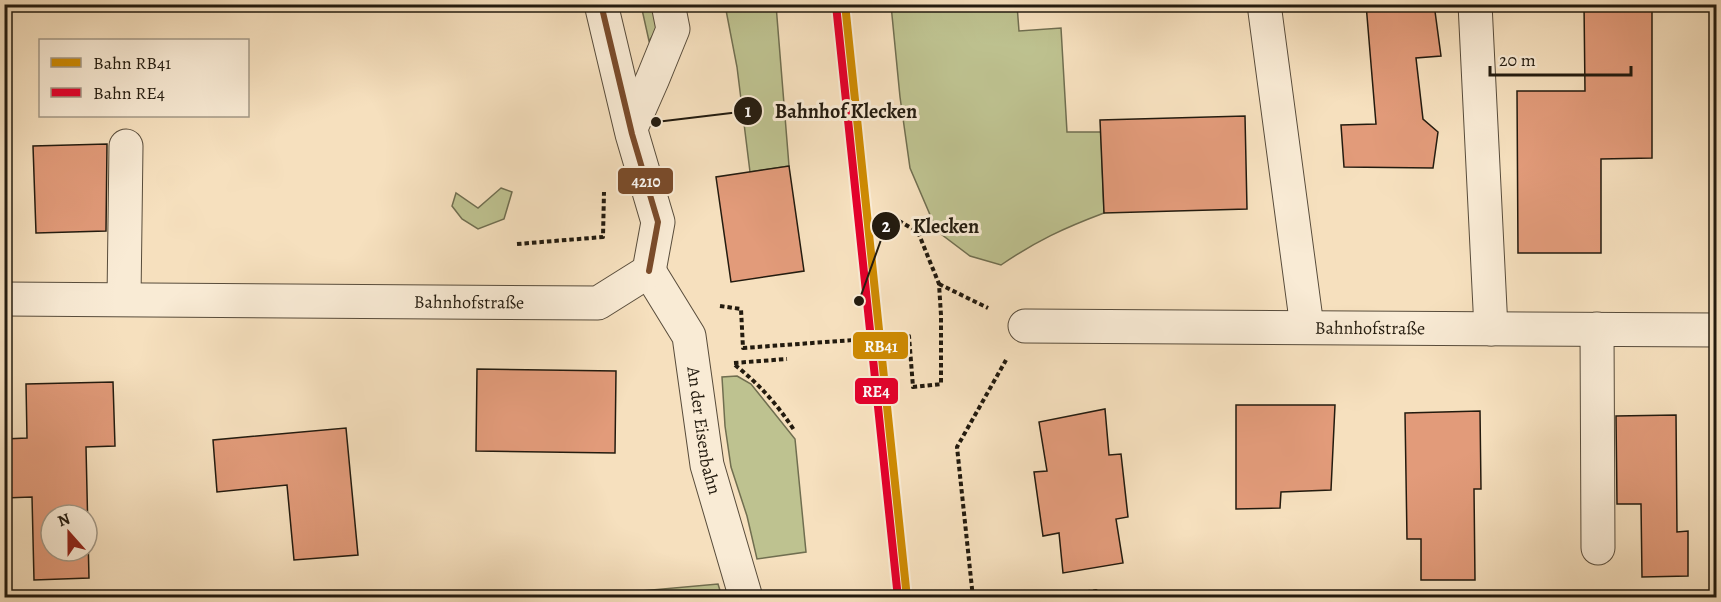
<svg xmlns="http://www.w3.org/2000/svg" width="1721" height="602" viewBox="0 0 1721 602" font-family="Alegreya,serif">
  <style>
    .green { fill: #bec290; stroke: #706e50; stroke-width: 1.5 }
    .building { fill: #e29b7a; stroke: #231b0f; stroke-width: 1.5; fill-rule: evenodd }
    .lines { fill: none; stroke-linecap: round; stroke-linejoin: round }
    .minor-casing { stroke: #584c3b; stroke-width: 35 }
    .path { stroke: #231b0f; stroke-width: 4; stroke-dasharray: 4.5 3; stroke-linecap: butt }
    .minor { stroke: #f9ebd5; stroke-width: 33 }
    .bus-1-casing { stroke: #f9ebd5; stroke-width: 10 }
    .bus-1 { stroke: #7a4b2a; stroke-width: 6 }
    .rail-1-casing { stroke: #f9ebd5; stroke-width: 12 }
    .rail-2-casing { stroke: #f9ebd5; stroke-width: 12 }
    .rail-1 { stroke: #cd8a03; stroke-width: 8 }
    .rail-2 { stroke: #e4002b; stroke-width: 8 }
    .labels { text-anchor: middle; dominant-baseline: central; stroke-width: 6; stroke-linejoin: round; paint-order: stroke }
    .street-label { font-size: 18px; fill: #231b0f; stroke: #f9ebd5 }
    .leader { fill: none; stroke: #231b0f; stroke-width: 2 }
    .callout-dot { fill: #231b0f; stroke: #f9ebd5; stroke-width: 2 }
    .mark-label { font-size: 18px; text-anchor: middle; font-weight: bold; fill: #fff }
    .callout-label { font-size: 20px; text-anchor: middle; font-weight: bold; fill: #231b0f; stroke: #f9ebd5; stroke-width: 6; stroke-linejoin: round; paint-order: stroke }
    .line-badge { stroke: #f9ebd5; stroke-width: 2 }
    .badge-label { font-size: 16px; text-anchor: middle; font-weight: bold; fill: #fff }
  </style>
  <rect width="100%" height="100%" fill="#f6e0be"/>
  <filter id="stains"><feTurbulence type="fractalNoise" baseFrequency=".00333" numOctaves="4"/><feColorMatrix values="0 0 0 0 .2 0 0 0 0 .09 0 0 0 0 .02 0 0 0 .5 -.17"/></filter>
  <radialGradient id="worn" r=".72"><stop offset=".6" stop-color="#630" stop-opacity="0"/><stop offset="1" stop-color="#630" stop-opacity=".3"/></radialGradient>
  <g class="green">
    <path d="M641,5H654L658,28L649,41Z"/>
    <path d="M725,5H776L789,166L750,172L737,67Z"/>
    <path d="M891,5H1017L1019,31L1061,28L1067,132H1101L1104,213C1064,228 1036,241 1001,265L970,256L937,231L910,168L900,97Z"/>
    <path d="M501,188L512,192L504,219L478,229L462,219L452,206L456,193L478,208Z"/>
    <path d="M737,376L751,384L795,439L806,552L757,559L747,516L731,467L725,426L722,377Z"/>
    <path d="M718,584L722,597H574Z"/>
  </g>
  <g class="building">
    <path d="M1366,4H1434L1441,56L1416,58L1423,119L1438,132L1433,168L1344,167L1341,125L1376,124Z"/>
    <path d="M1584,4H1652V158L1601,159V253H1518L1517,91H1585Z"/>
    <path d="M1245,116L1247,209L1104,213L1100,120Z"/>
    <path d="M107,144L106,231L36,233L33,146Z"/>
    <path d="M789,166L804,271L731,282L716,177Z"/>
    <path d="M477,369L616,371L615,453L476,451Z"/>
    <path d="M113,382L115,446L86,447L89,578L34,580L32,497L4,498V439L27,438L26,384ZM51,515H87V551H51Z"/>
    <path d="M1236,405H1335L1331,490L1281,492L1280,508L1236,509Z"/>
    <path d="M1105,409L1109,455L1121,454L1128,517L1116,519L1123,563L1063,573L1059,533L1043,536L1034,472L1047,471L1039,422Z"/>
    <path d="M1480,411L1481,489H1474L1475,580H1421V539H1407L1405,413Z"/>
    <path d="M1676,415L1677,532L1688,531V576L1642,577L1641,504H1617L1616,416Z"/>
    <path d="M346,428L358,555L294,560L287,485L217,492L213,440Z"/>
  </g>
  <g class="lines">
    <g class="minor-casing">
      <g id="minor">
        <path d="M1264,4L1307,327"/>
        <path d="M1475,4L1491,329"/>
        <path d="M631,128L653,78L673,29L668,4"/>
        <path id="s1" d="M649,271L689,336L707,465L746,598"/>
        <path id="s2" d="M4,299L598,303L649,271L658,222L632,134L601,4"/>
        <path d="M124,299L126,146"/>
        <path id="s3" d="M1025,326L1716,330"/>
        <path d="M1597,329L1598,548"/>
      </g>
    </g>
    <g class="path">
      <path d="M517,244L603,237L604,192"/>
      <path d="M939,284L988,308"/>
      <path d="M720,306L741,309L743,348L909,336L913,387L941,384V315L939,284L918,232L899,221"/>
      <path d="M734,363L787,359"/>
      <path d="M735,365C759,384 777,404 794,430"/>
      <path d="M973,598L957,447L1006,360"/>
      <path d="M1041,598L1096,591V598"/>
    </g>
    <use href="#minor" class="minor"/>
    <g class="bus-1-casing">
      <path id="bus-1" d="M601,4L632,134L658,222L649,271"/>
    </g>
    <use href="#bus-1" class="bus-1"/>
    <g class="rail-1-casing">
      <path id="rail-1" d="M845,4L907,598"/>
    </g>
    <g class="rail-2-casing">
      <path id="rail-2" d="M836,5L898,598"/>
    </g>
    <use href="#rail-1" class="rail-1"/>
    <use href="#rail-2" class="rail-2"/>
  </g>
  <g class="labels">
    <g class="street-label">
      <text stroke="none"><textPath href="#s2" startOffset="465">Bahnhofstraße</textPath></text>
      <text stroke="none"><textPath href="#s3" startOffset="345">Bahnhofstraße</textPath></text>
      <text stroke="none"><textPath href="#s1" startOffset="172">An der Eisenbahn</textPath></text>
    </g>
  </g>
  <path class="leader" d="M656 122L748 111M859 301L886 226"/>
  <g class="callout-dot">
    <circle cx="656" cy="122" r="6"/>
    <circle cx="859" cy="301" r="6"/>
    <circle cx="748" cy="111" r="15"/>
    <circle cx="886" cy="226" r="15"/>
  </g>
  <g class="mark-label">
    <text x="748" y="117">1</text>
    <text x="886" y="232">2</text>
  </g>
  <g class="callout-label">
    <text x="846" y="118">Bahnhof Klecken</text>
    <text x="946" y="233">Klecken</text>
  </g>
  <g class="line-badge">
    <rect x="617" y="167" width="57" height="28" rx="6" fill="#7a4b2a"/>
    <rect x="852" y="331" width="57" height="29" rx="6" fill="#cd8a03"/>
    <rect x="854" y="377" width="45" height="28" rx="6" fill="#e4002b"/>
  </g>
  <g class="badge-label">
    <text x="646" y="187">4210</text>
    <text x="881" y="352">RB41</text>
    <text x="876" y="397">RE4</text>
  </g>
  <rect width="1721" height="602" fill="none" stroke="#f6e0be" stroke-width="24"/>
  <rect x="6" y="6" width="1709" height="590" fill="none" stroke="#231b0f" stroke-width="3"/>
  <rect x="12" y="12" width="1697" height="578" fill="none" stroke="#231b0f" stroke-width="1.5"/>
  <rect x="39" y="39" width="210" height="78" fill="#f9ebd5" stroke="#a39886" stroke-width="1.5"/>
  <rect x="51" y="58" width="30" height="9" fill="#cd8a03" stroke="#a39886" stroke-width="1.5"/>
  <text x="93" y="69" font-size="18" fill="#231b0f">Bahn RB41</text>
  <rect x="51" y="88" width="30" height="9" fill="#e4002b" stroke="#a39886" stroke-width="1.5"/>
  <text x="93" y="99" font-size="18" fill="#231b0f">Bahn RE4</text>
  <g transform="translate(69 533) rotate(339)"><circle r="28" fill="#f9ebd5" stroke="#a39886" stroke-width="1.5"/>
  <path d="M0-4.5L10 22L0 15L-10 22Z" fill="#8f2418"/>
  <text y="-9" font-size="16" font-weight="bold" text-anchor="middle" fill="#231b0f">N</text>
  </g>
  <path d="M1490 66v9h141v-9" fill="none" stroke="#231b0f" stroke-width="3"/>
  <text x="1499" y="66" font-size="18" fill="#231b0f" stroke="#f9ebd5" stroke-width="4.5" paint-order="stroke">20 m</text>
  <rect width="100%" height="100%" filter="url(#stains)"/>
  <rect width="100%" height="100%" fill="url(#worn)"/>
</svg>
